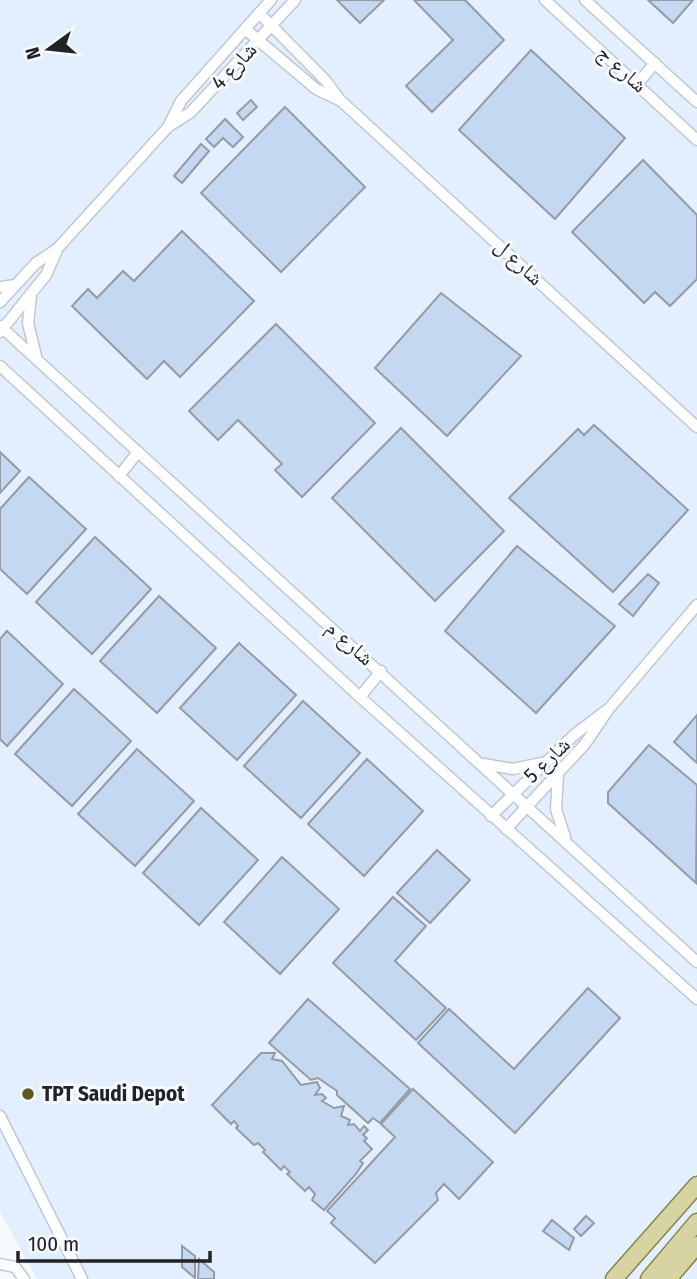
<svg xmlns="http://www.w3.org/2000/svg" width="697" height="1279" viewBox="0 0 697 1279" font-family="'Fira Sans Condensed','Noto Naskh Arabic',sans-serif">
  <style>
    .built { fill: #e3effe }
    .building { fill: #c5d8f2; stroke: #959ba4; stroke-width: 2 }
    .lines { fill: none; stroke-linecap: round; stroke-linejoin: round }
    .street-casing { stroke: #c0c7d0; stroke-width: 13 }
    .primary-casing { stroke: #86844e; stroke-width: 19 }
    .street { stroke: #fff; stroke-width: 10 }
    .primary { stroke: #d7d4a1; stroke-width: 16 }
    .poi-dot { fill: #5c5925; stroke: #f7fafe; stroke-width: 2.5 }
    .labels { text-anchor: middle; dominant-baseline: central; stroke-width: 6; stroke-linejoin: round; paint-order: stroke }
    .street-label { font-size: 21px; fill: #212327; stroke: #f7fafe }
    .poi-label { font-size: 21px; font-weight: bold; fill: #212327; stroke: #f7fafe; text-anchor: start }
  </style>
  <rect width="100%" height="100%" fill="#f7fafe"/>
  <path class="built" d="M0,0H697V1279H37L0,1212Z"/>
  <g class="building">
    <path d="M337,0H384L360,23Z"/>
    <path d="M414,0H465L504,40L432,112L406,86L453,40Z"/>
    <path d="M648,0H693L673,23Z"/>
    <path d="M531,50L625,138L555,219L459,130Z"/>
    <path d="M251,100L257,107L243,120L237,113Z"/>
    <path d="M285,107L365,187L281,272L201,193Z"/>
    <path d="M225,119L243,137L233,147L223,138L214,147L206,139Z"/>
    <path d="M201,144L209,151L182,183L174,176Z"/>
    <path d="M643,160L697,215V279L670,306L655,292L644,303L572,232Z"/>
    <path d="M182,231L254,301L180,377L164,361L147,379L72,306L88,289L97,298L123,271L134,281Z"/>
    <path d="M441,293L521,356L447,436L375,368Z"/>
    <path d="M276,324L375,423L302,497L275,470L282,464L238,420L218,440L189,411Z"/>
    <path d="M594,425L688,510L613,592L509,498L578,429L584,435Z"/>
    <path d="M401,428L504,531L435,601L332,498Z"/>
    <path d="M0,452L20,471L0,493Z"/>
    <path d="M29,477L86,529L27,594L0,569V509Z"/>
    <path d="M95,537L151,589L92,654L36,602Z"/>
    <path d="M517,546L615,626L536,713L445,631Z"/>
    <path d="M648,574L659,583L633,616L619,604Z"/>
    <path d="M159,596L216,648L157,713L100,661Z"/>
    <path d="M7,631L63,684L7,746L0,739V639Z"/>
    <path d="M239,643L296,695L237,760L180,708Z"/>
    <path d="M74,689L131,741L72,806L15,754Z"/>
    <path d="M303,701L360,753L301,818L244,766Z"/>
    <path d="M697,715V763L674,742Z"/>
    <path d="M649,745L697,785L696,883L608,803V792Z"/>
    <path d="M137,749L194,801L135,866L78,814Z"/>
    <path d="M367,759L423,811L364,876L308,824Z"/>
    <path d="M201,808L258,860L199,925L143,873Z"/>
    <path d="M437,850L470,880L430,923L397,893Z"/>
    <path d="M282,857L339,909L280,974L224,922Z"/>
    <path d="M393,897L426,926L395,961L446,1008L416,1040L333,963Z"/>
    <path d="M588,988L620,1018L515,1133L418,1043L449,1009L514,1069Z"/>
    <path d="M308,999L410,1089L380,1123L373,1118L368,1123L337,1095V1091L318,1078L311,1080L269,1043Z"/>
    <path d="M261,1053H275L272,1059L282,1061L301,1085L317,1082L320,1088L315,1095L322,1094L326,1098L322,1101L334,1108L344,1106L341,1116L350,1120L348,1125L354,1124L360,1131L364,1126L368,1130L363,1135L367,1138L364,1141L372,1149L360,1161L363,1163L356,1174L324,1210L312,1200L315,1194L309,1187L305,1191L287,1174L290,1172L284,1166L281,1170L263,1152L265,1150L258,1143L254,1145L236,1128L238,1126L234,1121L231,1124L212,1105Z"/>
    <path d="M413,1089L493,1162L459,1199L444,1184L436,1193L438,1200L375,1263L331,1223L335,1218L327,1211L395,1137L381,1124Z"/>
    <path d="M586,1216L594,1223L581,1236L574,1229Z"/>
    <path d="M552,1220L574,1238L569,1250L543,1231Z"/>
    <path d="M182,1246L195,1256V1278L182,1267Z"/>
    <path d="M199,1259L214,1272V1279H198Z"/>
  </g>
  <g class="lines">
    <g class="street-casing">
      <g id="street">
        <path d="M545,0L697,140"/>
        <path d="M585,0L697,102"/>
        <path d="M259,13L326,81L340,100L697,427"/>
        <path d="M245,29L316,89L339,100"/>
        <path d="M638,83L655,63"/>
        <path d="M168,127L181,101L271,0"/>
        <path d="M0,287L15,285"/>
        <path d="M31,296L28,323L36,356"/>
        <path d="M0,302L36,263L57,249L168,127L191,112L295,0"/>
        <path d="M0,326L697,962"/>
        <path d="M0,332L46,275L57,250"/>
        <path d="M0,366L360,697L697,999"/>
        <path d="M119,476L138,452"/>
        <path d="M360,697L381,671"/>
        <path d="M484,764L513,769L541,763"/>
        <path d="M558,774L556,809L565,837"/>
        <path d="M491,816L574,735L607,710"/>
        <path d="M506,829L585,744L608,710L697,605"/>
        <path d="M0,1116L82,1279"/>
        <path d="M0,1264L15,1267L24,1279"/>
      </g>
    </g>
    <g class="primary-casing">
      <g id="primary">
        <path d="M614,1279L697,1185"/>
        <path d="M649,1279L697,1222"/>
        <path d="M668,1279L697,1245"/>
      </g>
    </g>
    <use href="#street" class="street"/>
    <use href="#primary" class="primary"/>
  </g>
  <circle class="poi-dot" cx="28" cy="1094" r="7"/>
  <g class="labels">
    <g class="street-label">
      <text transform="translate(234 66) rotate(-47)">شارع 4</text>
      <text transform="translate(622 69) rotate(42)">شارع ج</text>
      <text transform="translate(519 262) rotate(43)">شارع ل</text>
      <text transform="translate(350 643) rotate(42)">شارع م</text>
      <text transform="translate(547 760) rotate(-44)">شارع 5</text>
    </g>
    <g class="poi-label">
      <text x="42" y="1094">TPT Saudi Depot</text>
    </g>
  </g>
  <g transform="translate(49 49) rotate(255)" stroke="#f7fafe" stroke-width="5" paint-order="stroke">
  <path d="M0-5L12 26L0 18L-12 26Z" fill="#212327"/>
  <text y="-10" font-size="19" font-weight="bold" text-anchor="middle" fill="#212327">N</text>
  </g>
  <path d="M18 1251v10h192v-10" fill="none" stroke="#212327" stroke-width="3.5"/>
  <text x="28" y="1251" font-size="21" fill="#212327" stroke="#f7fafe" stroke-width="5" paint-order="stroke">100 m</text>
</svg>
